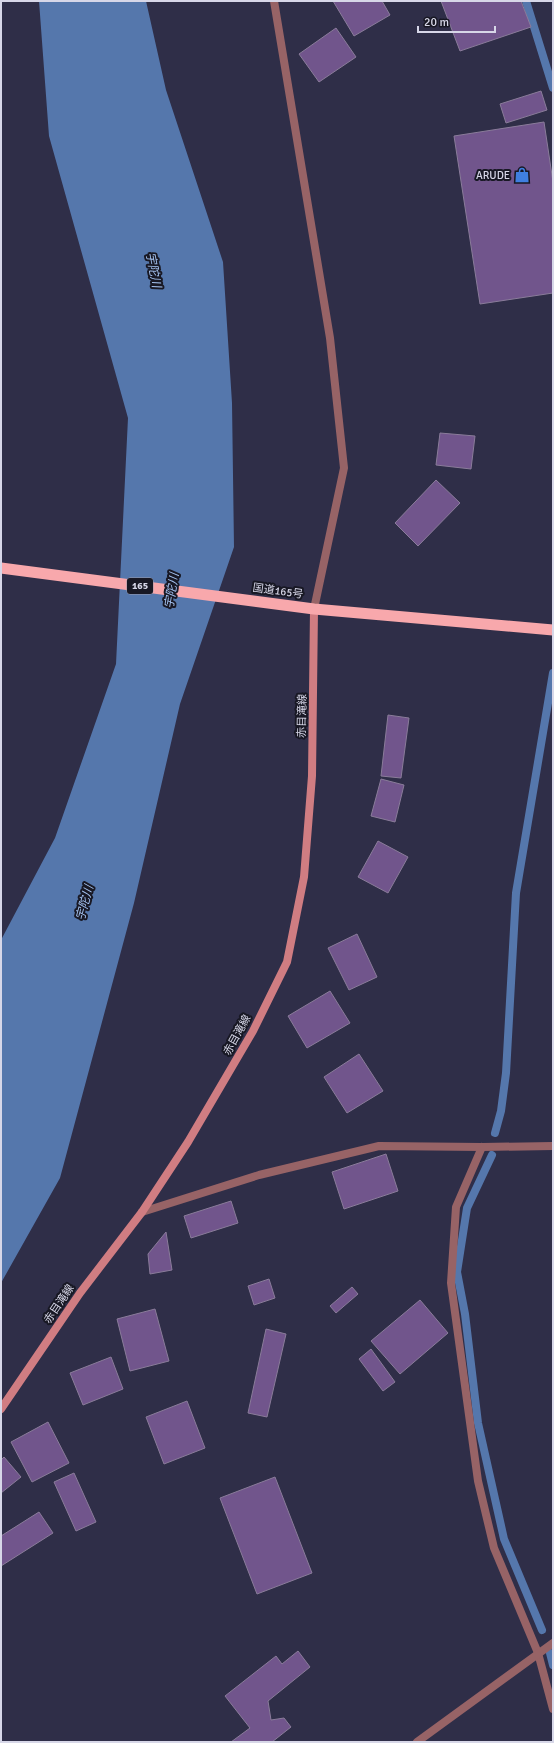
<svg xmlns="http://www.w3.org/2000/svg" width="554" height="1743" viewBox="0 0 554 1743" font-family="Signika,'Noto Sans JP',sans-serif">
  <style>
    .water { fill: #5577ac }
    .lines { fill: none; stroke-linecap: round; stroke-linejoin: round }
    .stream { stroke: #5577ac; stroke-width: 8 }
    .building { fill: #71558c; stroke: #8a7c9a }
    .minor { stroke: #976366; stroke-width: 8 }
    .secondary { stroke: #d07d82; stroke-width: 8 }
    .trunk { stroke: #f8a8ac; stroke-width: 11 }
    .labels { text-anchor: middle; dominant-baseline: central; stroke-width: 4; stroke-linejoin: round; paint-order: stroke }
    .shield { fill: #181824; stroke: #9e9ead; stroke-width: 1 }
    .shield-label { font-size: 10px; font-weight: bold; fill: #d7d7e8 }
    .poi-label { font-size: 11px; fill: #d7d7e8; stroke: #181824; text-anchor: end }
    .street-label { font-size: 11px; fill: #d7d7e8; stroke: #181824 }
    .water-label { font-size: 12px; font-style: italic; fill: #a5c3f1; stroke: #181824 }
  </style>
  <rect width="100%" height="100%" fill="#2f2e48"/>
  <path class="water" d="M39,1H146L166,90L223,262L232,403L234,547L180,704L134,903L60,1178L1,1283V940L55,838L116,664L128,418L49,136Z"/>
  <g class="lines">
    <g class="stream">
      <path d="M526,1L553,88"/>
      <path d="M495,1133L501,1111L506,1073L516,893L553,673"/>
      <path d="M492,1155L467,1208L457,1272L465,1314L478,1423L504,1539L542,1630"/>
      <path d="M550,1653L553,1665"/>
    </g>
  </g>
  <g class="building">
    <path d="M333,1H382L390,15L354,36Z"/>
    <path d="M441,1H521L531,27L460,51Z"/>
    <path d="M336,28L356,57L319,82L299,54Z"/>
    <path d="M541,91L547,110L506,123L500,104Z"/>
    <path d="M544,122L553,182V293L480,304L454,136Z"/>
    <path d="M440,433L475,436L471,469L436,465Z"/>
    <path d="M436,480L460,503L418,546L395,523Z"/>
    <path d="M388,715L409,718L401,778L381,776Z"/>
    <path d="M381,779L404,785L395,822L371,816Z"/>
    <path d="M378,841L408,857L388,893L358,877Z"/>
    <path d="M357,934L377,977L349,990L328,948Z"/>
    <path d="M330,991L350,1023L307,1048L288,1016Z"/>
    <path d="M359,1054L383,1091L347,1113L324,1077Z"/>
    <path d="M386,1154L398,1191L344,1209L332,1172Z"/>
    <path d="M231,1201L238,1223L191,1238L184,1216Z"/>
    <path d="M166,1232L172,1270L150,1274L148,1254Z"/>
    <path d="M269,1279L275,1298L254,1305L248,1286Z"/>
    <path d="M352,1287L358,1294L336,1313L330,1306Z"/>
    <path d="M420,1300L448,1333L400,1374L371,1341Z"/>
    <path d="M155,1309L169,1361L130,1371L117,1319Z"/>
    <path d="M266,1329L286,1334L267,1417L248,1413Z"/>
    <path d="M371,1349L395,1382L383,1391L359,1359Z"/>
    <path d="M111,1357L123,1389L83,1405L70,1373Z"/>
    <path d="M187,1401L205,1448L164,1464L146,1417Z"/>
    <path d="M48,1422L69,1463L32,1482L11,1442Z"/>
    <path d="M4,1457L21,1477L1,1493V1460Z"/>
    <path d="M74,1473L96,1522L76,1531L54,1482Z"/>
    <path d="M275,1477L312,1573L257,1594L220,1498Z"/>
    <path d="M39,1512L53,1533L1,1566V1536Z"/>
    <path d="M298,1651L310,1667L268,1701L271,1720L284,1718L291,1727L272,1742H231L250,1728L225,1696L276,1656L282,1664Z"/>
  </g>
  <g class="lines">
    <g class="minor">
      <path d="M274,1L330,338L344,468L314,609"/>
      <path d="M482,1147L456,1207L451,1283L478,1481L494,1548L538,1653L553,1709"/>
      <path d="M142,1212L259,1175L379,1146L482,1147L553,1146"/>
      <path d="M417,1742L553,1643"/>
    </g>
    <path class="secondary" d="M1,1409L80,1293L142,1212L188,1142L253,1031L287,962L304,877L312,776L314,609"/>
    <path class="trunk" d="M1,568L314,609L553,630"/>
  </g>
  <defs>
    <g id="shop-bare" transform="scale(1.2)"><path d="M-5-2.5h2.3a2.7 3.5 0 0 1 5.4 0H5L5.5 6h-11ZM-1.5-2.5h3a1.5 2.3 0 0 0-3 0Z" fill="#3f7fe0" stroke="#181824" stroke-width="2.5" paint-order="stroke"/></g>
  </defs>
  <g fill-rule="evenodd">
    <use href="#shop-bare" x="522" y="175"/>
  </g>
  <g class="labels">
    <rect class="shield" x="127" y="578" width="26" height="16" rx="3"/>
    <g class="shield-label">
      <text x="140" y="586">165</text>
    </g>
    <g class="poi-label">
      <text x="510" y="175">ARUDE</text>
    </g>
    <g class="street-label">
      <text transform="translate(278 591) rotate(8)">国道165号</text>
      <text transform="translate(302 716) rotate(-89)">赤目滝線</text>
      <text transform="translate(237 1035) rotate(-61)">赤目滝線</text>
      <text transform="translate(59 1304) rotate(-56)">赤目滝線</text>
    </g>
    <g class="water-label">
      <text transform="translate(153 270) rotate(79)">宇陀川</text>
      <text transform="translate(172 591) rotate(-81)">宇陀川</text>
      <text transform="translate(85 903) rotate(-75)">宇陀川</text>
    </g>
  </g>
  <rect width="554" height="1743" fill="none" stroke="#d7d7e8" stroke-width="4"/>
  <path d="M418 26v6h77v-6" fill="none" stroke="#d7d7e8" stroke-width="2"/>
  <text x="424" y="26" font-size="12" fill="#d7d7e8" stroke="#181824" stroke-width="3" paint-order="stroke">20 m</text>
</svg>
